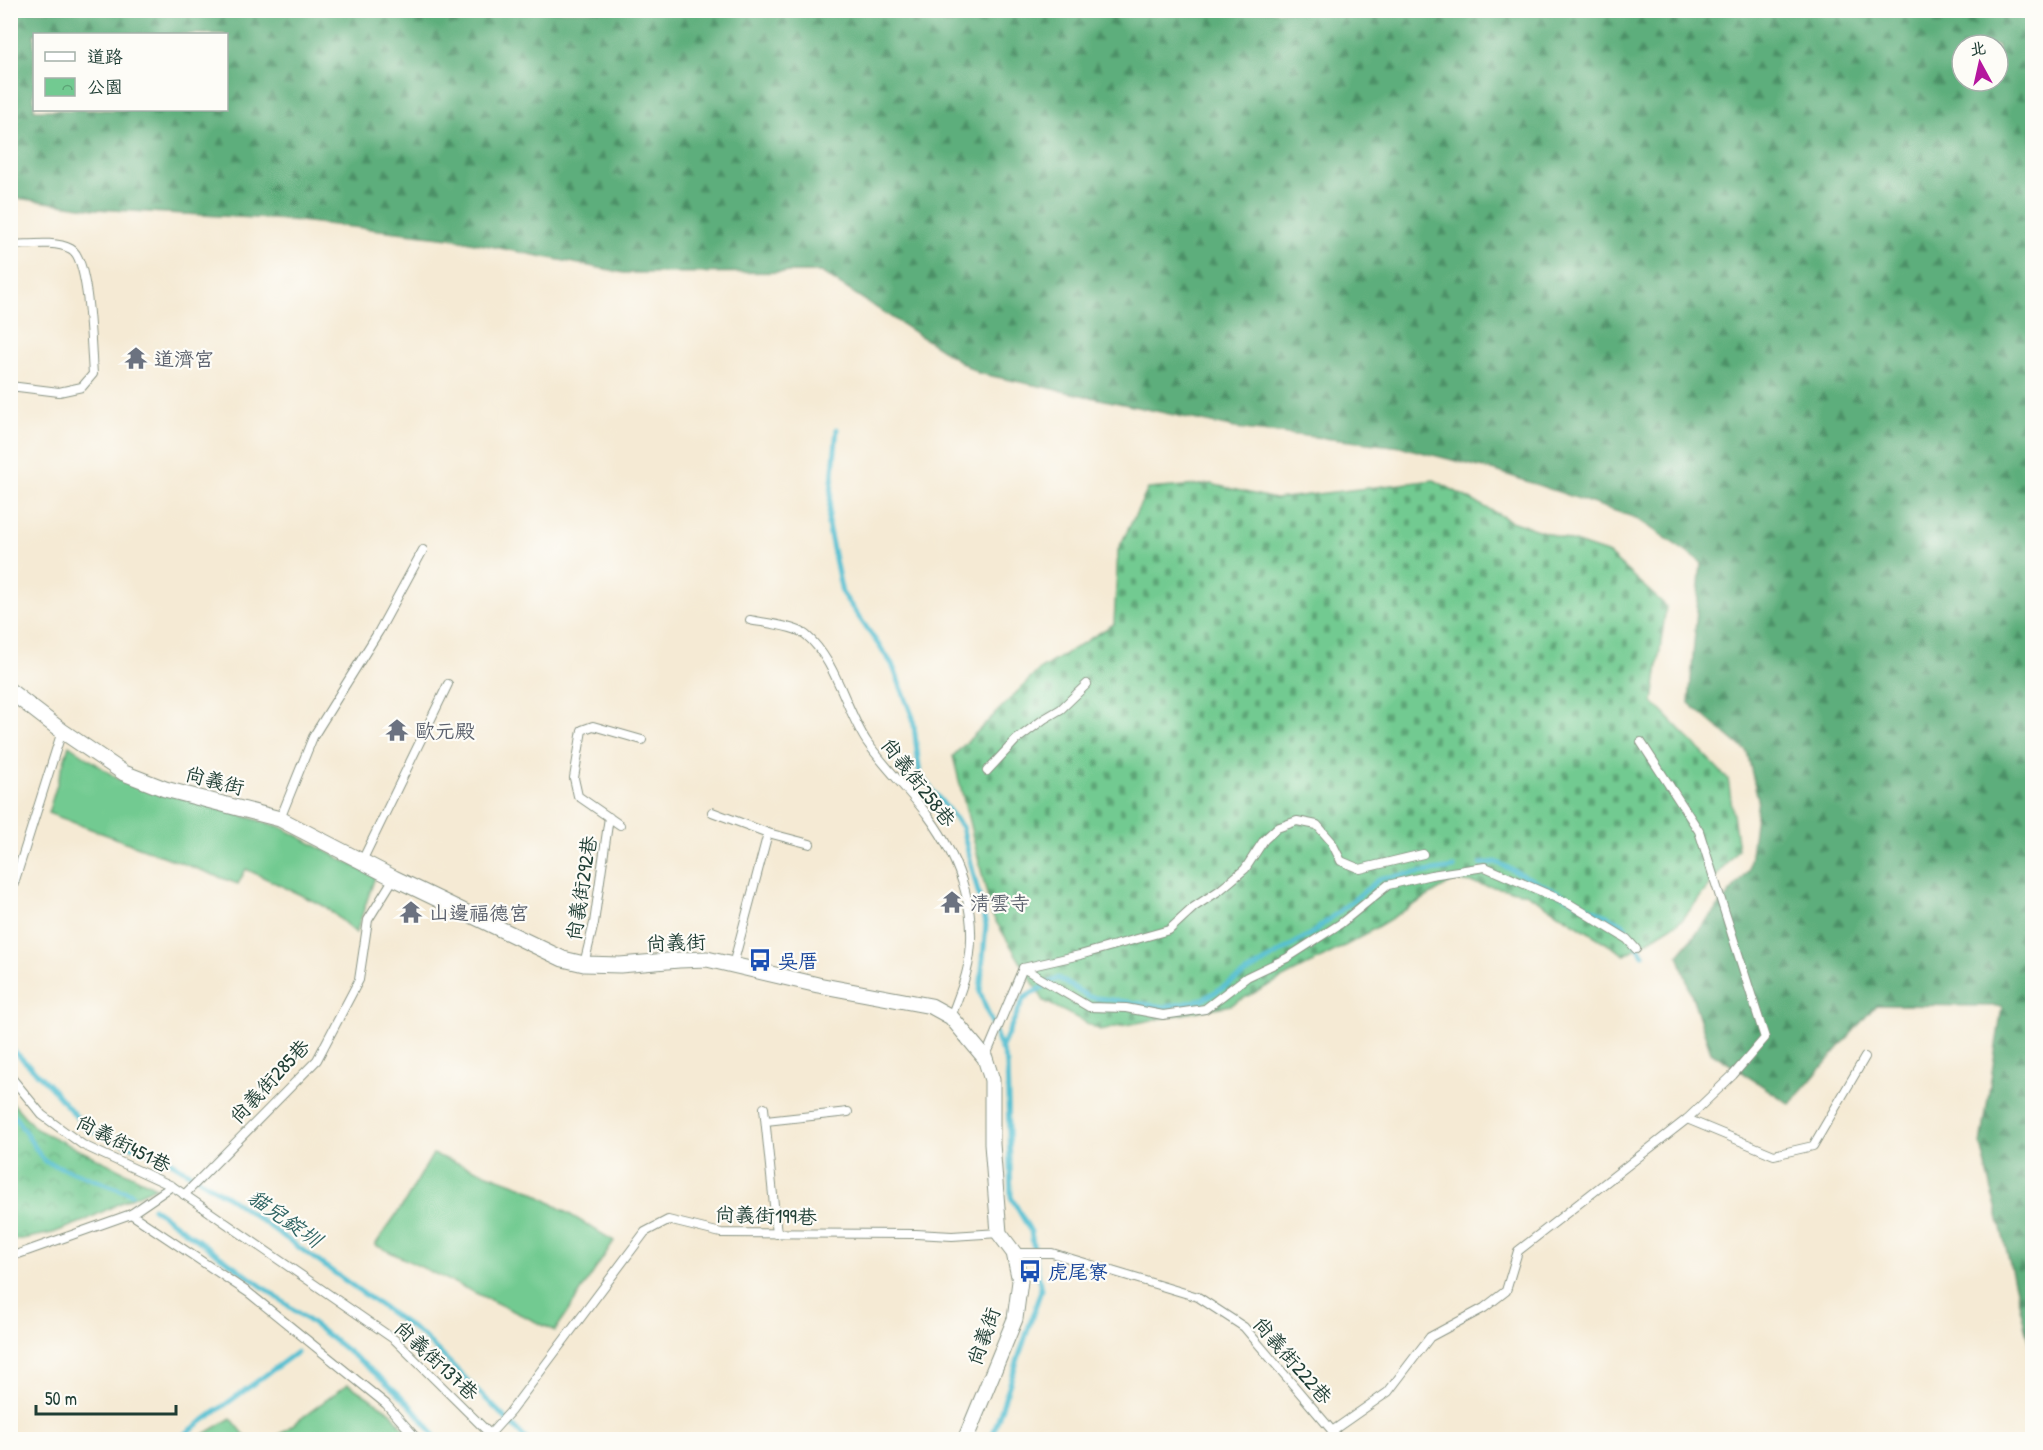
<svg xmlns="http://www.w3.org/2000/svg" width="2043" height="1450" viewBox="0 0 2043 1450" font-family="'Patrick Hand','LXGW WenKai TC',sans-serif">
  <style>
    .green { fill: #72ca91; stroke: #488462; stroke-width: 1.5 }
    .forest { fill: url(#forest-firs); stroke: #3e7658; stroke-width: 1.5; fill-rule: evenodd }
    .cemetery { fill: url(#cemetery-stones); stroke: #488462; stroke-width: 1.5 }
    .park { fill: url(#park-crowns); stroke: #488462; stroke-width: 1.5 }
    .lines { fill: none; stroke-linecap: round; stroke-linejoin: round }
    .stream { stroke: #55bfd1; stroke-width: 5 }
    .service-casing { stroke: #8a9484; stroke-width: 10 }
    .minor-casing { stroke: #8a9484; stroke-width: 17 }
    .service { stroke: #fff; stroke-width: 8 }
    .minor { stroke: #fff; stroke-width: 15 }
    .labels { text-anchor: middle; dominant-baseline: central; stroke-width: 4.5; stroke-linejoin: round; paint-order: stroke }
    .worship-label { font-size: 20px; fill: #5b616d; stroke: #fdfcf7; text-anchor: start }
    .street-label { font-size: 20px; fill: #1f3d34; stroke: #fdfcf7 }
    .transit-label { font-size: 20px; fill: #164399; stroke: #fdfcf7; text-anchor: start }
    .water-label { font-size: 21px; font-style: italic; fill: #2f6463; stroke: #fdfcf7 }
  </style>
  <defs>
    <pattern id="forest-firs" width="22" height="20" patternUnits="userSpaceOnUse" patternTransform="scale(1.5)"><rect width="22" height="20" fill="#5dae7b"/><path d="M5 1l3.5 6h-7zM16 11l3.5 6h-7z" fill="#4c8f66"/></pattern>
    <pattern id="cemetery-stones" width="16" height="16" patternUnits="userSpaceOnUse" patternTransform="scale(1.5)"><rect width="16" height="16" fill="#72ca91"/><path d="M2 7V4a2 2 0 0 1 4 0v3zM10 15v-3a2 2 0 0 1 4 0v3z" fill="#5da577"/></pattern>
    <pattern id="park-crowns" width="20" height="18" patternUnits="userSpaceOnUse" patternTransform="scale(1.5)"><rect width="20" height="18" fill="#72ca91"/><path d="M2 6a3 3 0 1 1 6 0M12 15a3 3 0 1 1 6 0" fill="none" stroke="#5da577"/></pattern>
  </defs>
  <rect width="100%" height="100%" fill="#fdfcf7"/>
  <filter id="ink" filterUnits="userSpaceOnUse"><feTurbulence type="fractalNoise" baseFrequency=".0167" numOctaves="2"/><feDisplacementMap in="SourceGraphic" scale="12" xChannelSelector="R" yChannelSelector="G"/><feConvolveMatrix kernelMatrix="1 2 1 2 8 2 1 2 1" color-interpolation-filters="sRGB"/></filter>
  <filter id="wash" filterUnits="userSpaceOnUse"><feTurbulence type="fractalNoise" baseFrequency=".008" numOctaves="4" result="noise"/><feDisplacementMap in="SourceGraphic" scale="24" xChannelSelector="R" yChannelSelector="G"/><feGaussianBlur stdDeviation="1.35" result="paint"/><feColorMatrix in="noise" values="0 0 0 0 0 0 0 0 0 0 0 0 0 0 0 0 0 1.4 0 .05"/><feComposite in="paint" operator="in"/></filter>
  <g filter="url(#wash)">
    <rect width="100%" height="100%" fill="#f5ead4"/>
    <g class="green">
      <path d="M69,745L118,779L281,827L375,877L356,933L326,907L246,869L238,884L48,813Z"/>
      <path d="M433,1154L526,1188L614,1241L555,1331L375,1245L405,1202Z"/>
      <path d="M348,1384L391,1412L412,1439L272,1440Z"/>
      <path d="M231,1418L248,1439H196Z"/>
    </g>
    <path class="forest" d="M11,11H2032V1346L2029,1344L1981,1145L2002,1006L1876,1005L1790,1104L1711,1052L1678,955L1749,870L1758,799L1747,752L1689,703L1701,562L1636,518L1499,472L1402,447L1235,428L978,373L821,272L624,273L450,238L290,220L95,209L11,197ZM34,34H226V110H34ZM1962,45H1998V81H1962Z"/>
    <path class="cemetery" d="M1434,480L1511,521L1607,553L1666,606L1653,702L1728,779L1738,849L1682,920L1625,955L1526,893L1455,880L1352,942L1231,1005L1100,1030L1044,1001L992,915L953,756L1039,670L1114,624L1118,550L1148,489L1211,484L1275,499Z"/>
    <path class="park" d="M11,1101L36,1129L156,1187L124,1201L84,1221L53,1233L11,1241Z"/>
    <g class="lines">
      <g class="stream">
        <path d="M837,429L828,525L842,593L892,664L913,718L920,775L962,827L986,925L980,992L1007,1064L1011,1197L1031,1232L1041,1290L991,1440"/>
        <path d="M1481,864L1496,862L1623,924L1643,955"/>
        <path d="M10,1047L47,1083L87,1129L168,1160L231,1199L423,1336L527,1440"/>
        <path d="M1001,1049L1024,998L1058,978L1089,997L1166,1007L1202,1000L1312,933L1381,878L1454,868"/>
        <path d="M10,1109L44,1161L132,1194"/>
        <path d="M153,1208C214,1252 276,1295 335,1341C372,1371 412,1399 437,1440"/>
        <path d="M177,1440L297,1352"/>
      </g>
    </g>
  </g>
  <g filter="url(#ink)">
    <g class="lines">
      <g class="service-casing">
        <g id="service">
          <path d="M10,245C29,245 54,240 71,249C90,259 91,351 93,374L82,387L59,392L10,386"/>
          <path d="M750,620C764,623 795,626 806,635C836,660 846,711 867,742C885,768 909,790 928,816C961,860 981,919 966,974C962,989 956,1003 951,1017"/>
          <path d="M987,771L1016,740L1044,719L1061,709L1087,684"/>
          <path d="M712,812L768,833L810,844"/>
          <path d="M280,819L313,737L379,631L423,550"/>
          <path d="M620,825L578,796L574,778L582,730L593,726L642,740"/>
          <path d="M362,861L448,684"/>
          <path d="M10,896L62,731"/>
          <path d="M584,964L594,923L609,817"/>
          <path d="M733,965L768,833"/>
          <path d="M1023,968L1089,1007L1126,1008L1163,1015L1205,1009L1247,977L1287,958L1340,924L1388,885L1431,875L1485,867L1568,903L1627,939L1636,949"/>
          <path d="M1023,968L1080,955L1169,930L1194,907L1220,890L1245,869L1264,840L1277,828L1297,821L1317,825L1331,841L1341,861L1360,869L1423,854"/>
          <path d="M985,1058L1023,968"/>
          <path d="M10,1076L42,1115L83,1145L172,1186L395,1340L496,1440"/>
          <path d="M764,1108L777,1234"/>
          <path d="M1687,1119L1774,1155L1813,1146L1865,1057"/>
          <path d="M766,1121L848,1112"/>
          <path d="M184,1195L317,1060L359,980L368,920L394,878"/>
          <path d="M131,1214L249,1293L386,1404L418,1440"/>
          <path d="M1014,1253H1052L1198,1297L1244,1327L1340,1440"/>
          <path d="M10,1257L131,1214L172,1186"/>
          <path d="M1332,1431L1388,1392L1430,1337L1484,1308L1506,1291L1518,1251L1687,1119L1733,1075L1765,1038L1699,831L1641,742"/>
          <path d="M491,1433L510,1412L645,1232L668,1220L721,1233L916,1234L952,1236L999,1233"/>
        </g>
      </g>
      <g class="minor-casing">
        <path id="minor" d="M10,691L62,731L124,773L165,789L280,819L394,878L563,959L584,964L620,965L679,960L707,959L818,985L931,1006L951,1017L985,1058L992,1080V1144L999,1233L1014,1253L1020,1281L1015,1319L965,1440"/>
      </g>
      <use href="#service" class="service"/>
      <use href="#minor" class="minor"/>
    </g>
  </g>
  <defs>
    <g id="temple-bare" transform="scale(1.8)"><path d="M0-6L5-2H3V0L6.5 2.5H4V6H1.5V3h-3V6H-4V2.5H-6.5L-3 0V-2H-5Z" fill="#6b7280" stroke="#fdfcf7" stroke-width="2.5" paint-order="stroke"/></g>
    <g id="bus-bare" transform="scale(1.8)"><path d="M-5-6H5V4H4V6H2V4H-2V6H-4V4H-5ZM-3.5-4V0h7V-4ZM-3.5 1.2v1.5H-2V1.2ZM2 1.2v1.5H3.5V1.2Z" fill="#1a4fb4" stroke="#fdfcf7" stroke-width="2.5" paint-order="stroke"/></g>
  </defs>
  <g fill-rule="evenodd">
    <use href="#temple-bare" x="136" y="358"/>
    <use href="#temple-bare" x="397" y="730"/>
    <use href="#temple-bare" x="952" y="902"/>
    <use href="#temple-bare" x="411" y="912"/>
    <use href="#bus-bare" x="760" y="960"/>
    <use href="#bus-bare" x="1030" y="1271"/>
  </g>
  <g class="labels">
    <g class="worship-label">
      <text x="154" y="358">道濟宮</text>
      <text x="415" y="730">歐元殿</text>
      <text x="970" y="902">清雲寺</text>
      <text x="429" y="912">山邊福德宫</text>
    </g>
    <g class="street-label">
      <text transform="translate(215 780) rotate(15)">尚義街</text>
      <text transform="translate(919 782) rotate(52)">尚義街258巷</text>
      <text transform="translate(581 888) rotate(-81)">尚義街292巷</text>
      <text transform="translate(676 942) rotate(-2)">尚義街</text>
      <text transform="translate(269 1081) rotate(-47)">尚義街285巷</text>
      <text transform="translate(124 1143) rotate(27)">尚義街451巷</text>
      <text transform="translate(766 1215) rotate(2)">尚義街199巷</text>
      <text transform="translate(983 1336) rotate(-70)">尚義街</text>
      <text transform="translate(437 1360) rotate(43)">尚義街137巷</text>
      <text transform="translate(1293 1360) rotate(49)">尚義街222巷</text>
    </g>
    <g class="transit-label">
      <text x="778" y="960">吳厝</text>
      <text x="1048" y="1271">虎尾寮</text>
    </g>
    <g class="water-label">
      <text transform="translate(285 1218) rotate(35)">貓兒錠圳</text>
    </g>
  </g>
  <rect width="2043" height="1450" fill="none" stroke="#fdfcf7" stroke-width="36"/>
  <rect x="33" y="33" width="195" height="78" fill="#fdfcf7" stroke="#a4b0a9" stroke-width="1.5"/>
  <rect x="45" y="52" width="30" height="9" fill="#ffffff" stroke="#a4b0a9" stroke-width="1.5"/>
  <text x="87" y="63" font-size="18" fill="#1f3d34">道路</text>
  <rect x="45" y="78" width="30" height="18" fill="url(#park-crowns)" stroke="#a4b0a9" stroke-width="1.5"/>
  <text x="87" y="93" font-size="18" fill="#1f3d34">公園</text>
  <g transform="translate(1980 63) rotate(352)"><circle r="28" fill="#fdfcf7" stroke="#a4b0a9" stroke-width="1.5"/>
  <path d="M0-4.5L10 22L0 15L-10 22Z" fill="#b5179e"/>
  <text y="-9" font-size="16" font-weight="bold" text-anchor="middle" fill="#1f3d34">北</text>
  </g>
  <path d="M36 1405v9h140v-9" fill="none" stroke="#1f3d34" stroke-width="3"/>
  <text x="45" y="1405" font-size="18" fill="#1f3d34" stroke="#fdfcf7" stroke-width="4.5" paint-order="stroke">50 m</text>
</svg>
